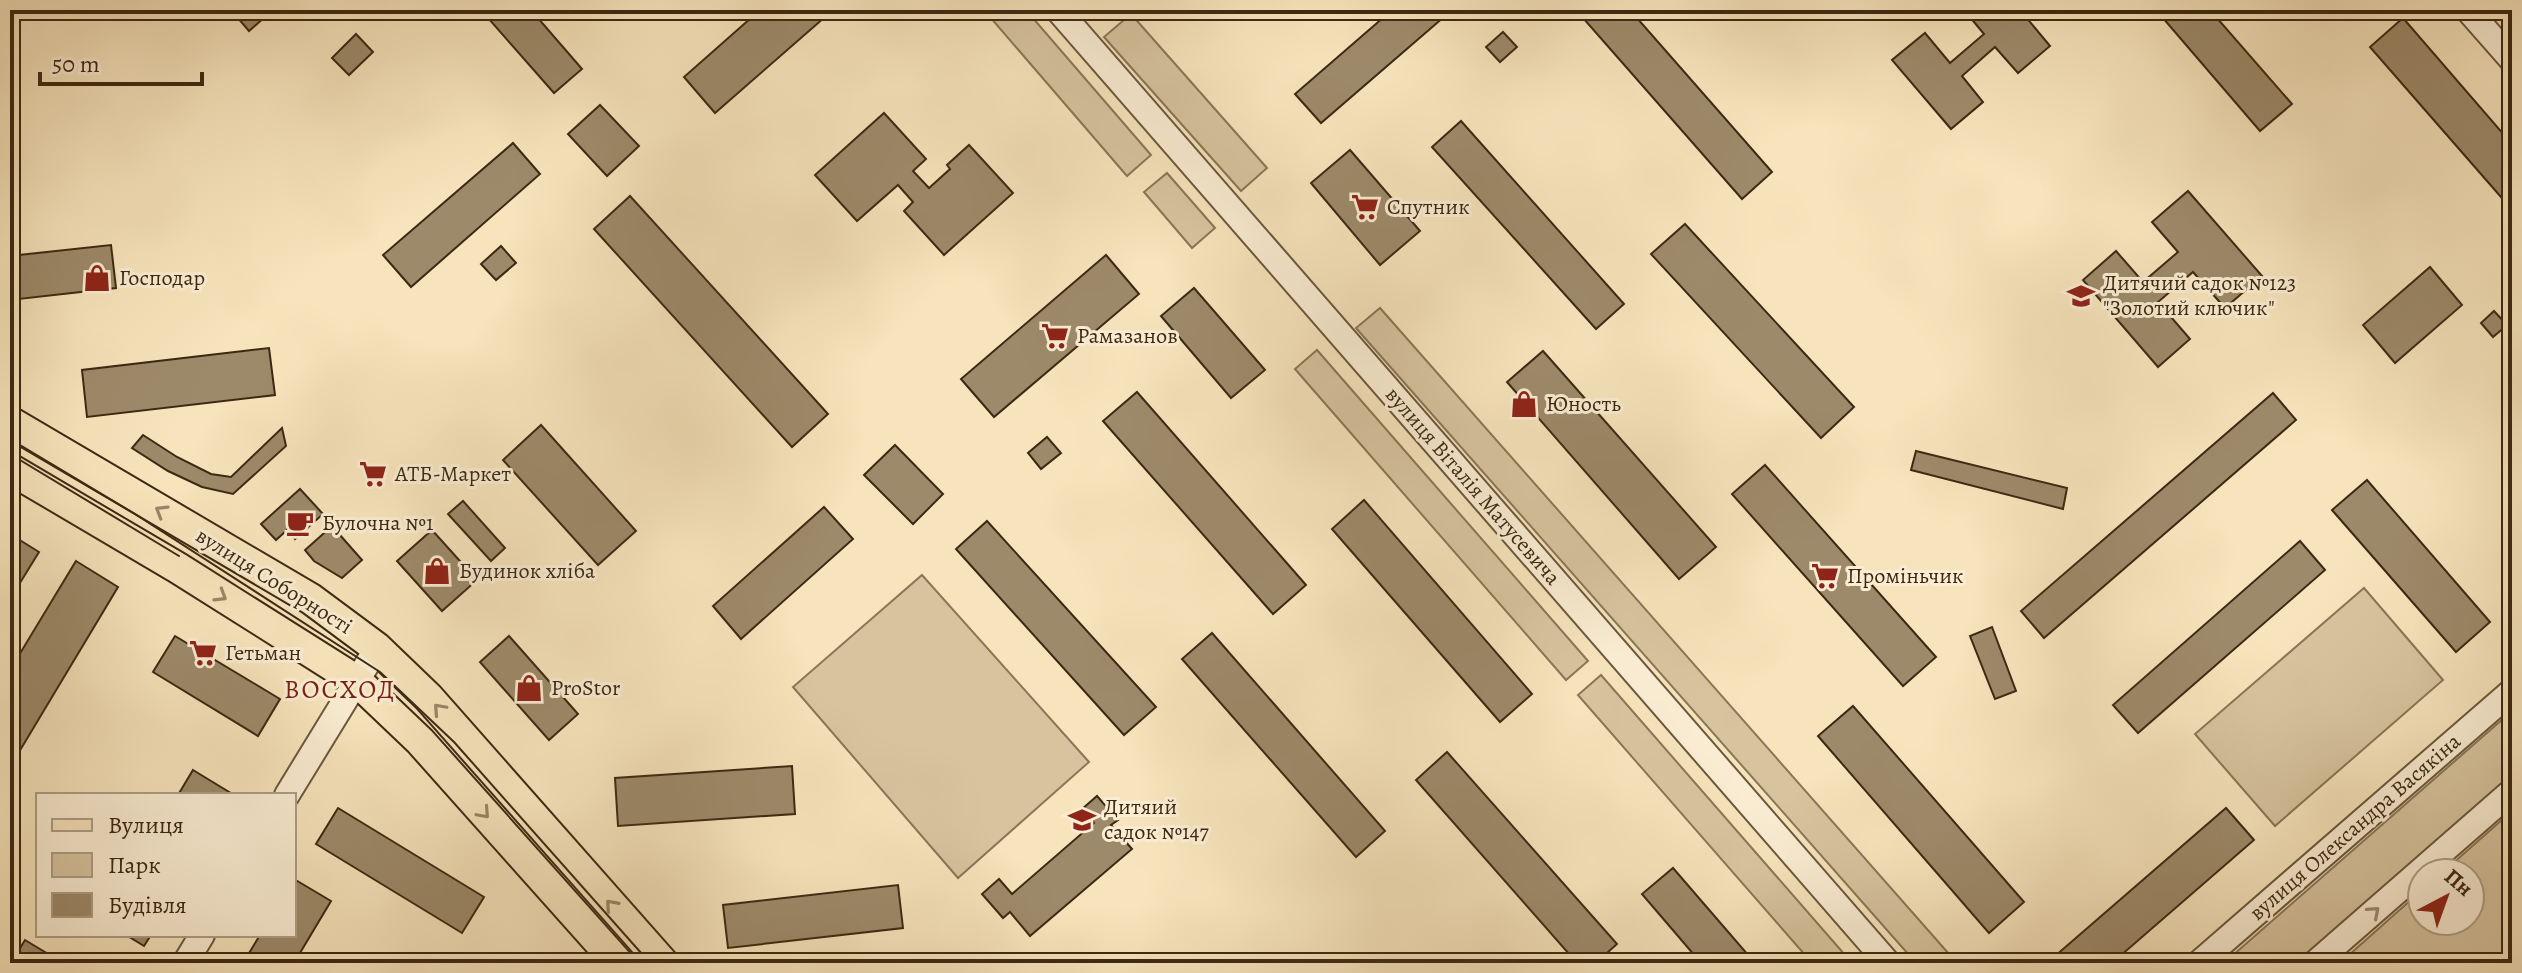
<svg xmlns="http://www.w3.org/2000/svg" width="2522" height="973" viewBox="0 0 2522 973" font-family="Alegreya,serif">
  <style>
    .green { fill: #d7c49f; stroke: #8a7658; stroke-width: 2 }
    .building { fill: #9d8a6a; stroke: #3c2912; stroke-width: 2 }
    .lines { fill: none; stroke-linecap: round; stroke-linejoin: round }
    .minor-casing { stroke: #6b583c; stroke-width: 28 }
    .major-casing { stroke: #3c2912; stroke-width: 34 }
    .minor { stroke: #faedd3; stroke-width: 24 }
    .major { stroke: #f7e4bc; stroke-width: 30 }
    .tram { stroke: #3c2912; stroke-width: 2 }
    .oneway { stroke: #9a8667 }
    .oneway2 { stroke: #9b8b72 }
    .labels { text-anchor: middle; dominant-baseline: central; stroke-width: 6; stroke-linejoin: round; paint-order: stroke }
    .poi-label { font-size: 22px; fill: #3c2912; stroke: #faedd3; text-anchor: start }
    .street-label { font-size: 22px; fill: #3c2912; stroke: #faedd3 }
    .quarter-label { font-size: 26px; letter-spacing: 2px; fill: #7a1f14; stroke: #faedd3 }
  </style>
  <rect width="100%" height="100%" fill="#f7e4bc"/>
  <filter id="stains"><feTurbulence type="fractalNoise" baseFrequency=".0025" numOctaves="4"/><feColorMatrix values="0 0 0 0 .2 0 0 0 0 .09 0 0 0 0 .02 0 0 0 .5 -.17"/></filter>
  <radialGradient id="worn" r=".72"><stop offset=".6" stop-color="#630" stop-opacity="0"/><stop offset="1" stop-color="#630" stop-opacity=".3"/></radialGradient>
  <g class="green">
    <path d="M984,10H1026L1151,155L1127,176Z"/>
    <path d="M1131,14L1267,168L1241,191L1104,37Z"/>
    <path d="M1167,173L1215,228L1192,248L1144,192Z"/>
    <path d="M1380,308L1957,963H1916L1356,328Z"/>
    <path d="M1317,350L1588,661L1566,680L1295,369Z"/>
    <path d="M922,575L1089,762L958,878L793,687Z"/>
    <path d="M2364,588L2443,680L2275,826L2195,734Z"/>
    <path d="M1601,675L1852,963H1812L1578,695Z"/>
    <path d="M2512,711V775L2297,963H2224Z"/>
    <path d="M2512,811V963H2340L2422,890V921H2470V873H2442Z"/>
  </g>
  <g class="building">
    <path d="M231,10H273L249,31Z"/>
    <path d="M481,10H531L582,69L554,93Z"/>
    <path d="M760,10H833L715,113L684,77Z"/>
    <path d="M1233,10H1249L1240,18Z"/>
    <path d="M1392,10H1452L1321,123L1295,94Z"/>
    <path d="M1576,10H1630L1772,172L1742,199Z"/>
    <path d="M1964,10H2020L2050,46L2018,73L1995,47L1962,76L1983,102L1951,129L1892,60L1925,33L1950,63L1984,34Z"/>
    <path d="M2156,10H2210L2292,104L2260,131Z"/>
    <path d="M2403,18L2512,144V187L2501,197L2370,47Z"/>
    <path d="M1503,32L1517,47L1500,62L1486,47Z"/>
    <path d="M356,34L373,52L349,75L332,58Z"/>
    <path d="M600,105L639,146L607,176L568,134Z"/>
    <path d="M884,113L926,159L913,171L929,188L950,169L947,165L969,145L1013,193L944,255L904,211L913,202L898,185L857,221L815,175Z"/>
    <path d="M1461,121L1624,304L1596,329L1432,147Z"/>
    <path d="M513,143L540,174L411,287L383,255Z"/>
    <path d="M1350,150L1420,231L1380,265L1311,183Z"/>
    <path d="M2188,191L2262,276L2225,308L2193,272L2158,302L2190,339L2158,367L2083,280L2116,251L2143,282L2178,252L2152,222Z"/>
    <path d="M630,196L828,414L792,447L594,229Z"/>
    <path d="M1685,224L1854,407L1821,438L1651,254Z"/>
    <path d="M111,245L116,288L10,300V256Z"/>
    <path d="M501,246L516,263L496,280L481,264Z"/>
    <path d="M1106,255L1139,294L994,417L961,379Z"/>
    <path d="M2430,267L2462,305L2395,363L2363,325Z"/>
    <path d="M1194,288L1265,370L1231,398L1161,316Z"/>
    <path d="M2494,311L2507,325L2493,337L2481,323Z"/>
    <path d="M269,348L275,395L87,417L82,370Z"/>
    <path d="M1543,351L1716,547L1679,579L1507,382Z"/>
    <path d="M1137,392L1306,585L1273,614L1103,421Z"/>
    <path d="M2273,393L2296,420L2044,638L2021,611Z"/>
    <path d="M541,425L636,531L598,565L503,460Z"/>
    <path d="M282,428L286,446L233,494L202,487L168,471L132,448L143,435L177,457L211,474L231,477Z"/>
    <path d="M1047,437L1061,453L1041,469L1028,453Z"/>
    <path d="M895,445L943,494L913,524L864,475Z"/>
    <path d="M1916,451L2067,488L2063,509L1911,470Z"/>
    <path d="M1765,465L1936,657L1903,686L1732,494Z"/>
    <path d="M2367,480L2490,622L2456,652L2332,510Z"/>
    <path d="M300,489L323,514L295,539L287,530L276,540L261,524Z"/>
    <path d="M1364,500L1532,694L1500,722L1332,529Z"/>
    <path d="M463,501L505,548L491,561L448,514Z"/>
    <path d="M824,507L853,539L741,639L713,606Z"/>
    <path d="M987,521L1156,707L1124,735L956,549Z"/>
    <path d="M332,526L362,560L342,578L314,561L305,550Z"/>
    <path d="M432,530L477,580L442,611L397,561Z"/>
    <path d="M10,534L39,552L15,591L10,588Z"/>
    <path d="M2300,541L2325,570L2138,733L2113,705Z"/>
    <path d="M76,561L118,587L10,767V670Z"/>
    <path d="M1992,627L2016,691L1995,699L1970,636Z"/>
    <path d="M1212,633L1385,831L1356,857L1182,659Z"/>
    <path d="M175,636L280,699L258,736L153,672Z"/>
    <path d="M509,636L578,714L549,740L480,662Z"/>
    <path d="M1853,706L2024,902L1989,933L1818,736Z"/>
    <path d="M1447,752L1617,944L1596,963H1577L1416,780Z"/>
    <path d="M792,766L795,814L618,826L615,778Z"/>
    <path d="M193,770L234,795H178Z"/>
    <path d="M1097,796L1118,820L1111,825L1132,849L1030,936L1010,912L1003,918L982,894L999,879L1012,894L1094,823L1082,809Z"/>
    <path d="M338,808L484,897L462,933L316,844Z"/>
    <path d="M2226,808L2254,840L2112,963H2047Z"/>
    <path d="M1673,868L1755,963H1701L1642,894Z"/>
    <path d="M294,879L331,901L294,963H243L260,935H294Z"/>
    <path d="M898,885L903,928L728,948L723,905Z"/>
    <path d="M126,935H151L144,946Z"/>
    <path d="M25,940L63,963H11Z"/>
  </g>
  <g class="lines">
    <g class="minor-casing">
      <g id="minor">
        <path d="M1058,10L1888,963"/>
        <path d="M2468,10L2512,60"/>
        <path d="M287,795L377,648"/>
        <path d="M185,963L202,935"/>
        <path d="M2199,963L2512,691"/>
        <path d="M2315,963L2512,791"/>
      </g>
    </g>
    <g class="major-casing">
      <g id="major">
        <path d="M10,422L311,599L377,648L428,697L663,963"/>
        <path d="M10,469L178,568L357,681L420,741L618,963"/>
      </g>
    </g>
    <use href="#minor" class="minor"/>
    <use href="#major" class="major"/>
    <g class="tram">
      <path d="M10,439L135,514L380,672L454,742L650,963"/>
      <path d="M10,454L179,556"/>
    </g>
  </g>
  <defs><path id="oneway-chevron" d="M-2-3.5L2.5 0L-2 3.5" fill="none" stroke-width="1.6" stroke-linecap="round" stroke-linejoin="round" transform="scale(2)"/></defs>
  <g class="oneway">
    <use href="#oneway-chevron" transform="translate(161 511) rotate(-149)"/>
    <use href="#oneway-chevron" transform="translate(221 596) rotate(32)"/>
    <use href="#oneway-chevron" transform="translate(439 709) rotate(-132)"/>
    <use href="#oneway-chevron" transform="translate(484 813) rotate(48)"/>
    <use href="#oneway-chevron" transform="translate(611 905) rotate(-131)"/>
  </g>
  <use class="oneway2" href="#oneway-chevron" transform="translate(2374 912) rotate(-41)"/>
  <defs>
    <g id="supermarket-bare" transform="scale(2.16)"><path d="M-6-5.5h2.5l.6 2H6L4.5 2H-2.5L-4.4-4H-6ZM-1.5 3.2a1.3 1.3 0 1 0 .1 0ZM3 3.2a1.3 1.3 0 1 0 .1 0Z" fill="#8f2418" stroke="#faedd3" stroke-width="2.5" paint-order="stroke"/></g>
    <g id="shop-bare" transform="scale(2.16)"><path d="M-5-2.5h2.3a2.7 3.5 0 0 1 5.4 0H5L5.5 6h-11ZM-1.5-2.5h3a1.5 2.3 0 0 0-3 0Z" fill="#8f2418" stroke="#faedd3" stroke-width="2.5" paint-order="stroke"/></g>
    <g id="school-bare" transform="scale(2.16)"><path d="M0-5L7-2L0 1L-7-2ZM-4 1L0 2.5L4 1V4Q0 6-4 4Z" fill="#8f2418" stroke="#faedd3" stroke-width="2.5" paint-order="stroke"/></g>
    <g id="cafe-bare" transform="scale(2.16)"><path d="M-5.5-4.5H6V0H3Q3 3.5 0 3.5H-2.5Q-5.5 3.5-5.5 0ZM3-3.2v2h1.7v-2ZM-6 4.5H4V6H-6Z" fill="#8f2418" stroke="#faedd3" stroke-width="2.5" paint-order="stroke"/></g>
  </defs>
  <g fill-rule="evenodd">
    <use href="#supermarket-bare" x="1365" y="207"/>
    <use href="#shop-bare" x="97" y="278"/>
    <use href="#school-bare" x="2081" y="296"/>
    <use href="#supermarket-bare" x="1055" y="336"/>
    <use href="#shop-bare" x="1524" y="404"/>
    <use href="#supermarket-bare" x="373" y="474"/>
    <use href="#cafe-bare" x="300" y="523"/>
    <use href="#shop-bare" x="437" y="571"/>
    <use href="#supermarket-bare" x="1825" y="576"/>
    <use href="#supermarket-bare" x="203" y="653"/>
    <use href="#shop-bare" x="529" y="688"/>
    <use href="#school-bare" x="1082" y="820"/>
  </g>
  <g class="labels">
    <g class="poi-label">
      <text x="1387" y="207">Спутник</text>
      <text x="119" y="278">Господар</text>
      <text x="2103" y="283">Дитячий садок №123<tspan x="2103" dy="25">"Золотий ключик"</tspan></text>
      <text x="1077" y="336">Рамазанов</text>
      <text x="1546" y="404">Юность</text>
      <text x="395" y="474">АТБ-Маркет</text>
      <text x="322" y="523">Булочна №1</text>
      <text x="459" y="571">Будинок хліба</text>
      <text x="1847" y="576">Проміньчик</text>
      <text x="225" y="653">Гетьман</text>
      <text x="551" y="688">ProStor</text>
      <text x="1104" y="807">Дитяий<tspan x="1104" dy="25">садок №147</tspan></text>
    </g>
    <g class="street-label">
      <text transform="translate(1473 486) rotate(49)">вулиця Віталія Матусевича</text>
      <text transform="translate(274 581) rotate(32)">вулиця Соборності</text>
      <text transform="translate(2355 827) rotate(-41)">вулиця Олександра Васякіна</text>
    </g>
    <g class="quarter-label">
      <text x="340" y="689">ВОСХОД</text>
    </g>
  </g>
  <rect width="2522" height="973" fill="none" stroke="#f7e4bc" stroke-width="40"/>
  <rect x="12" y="12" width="2498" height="949" fill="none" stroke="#3c2912" stroke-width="4"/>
  <rect x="20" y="20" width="2482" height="933" fill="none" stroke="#3c2912" stroke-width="2"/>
  <rect x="36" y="793" width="260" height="144" fill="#faedd3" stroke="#ae9f86" stroke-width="2"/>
  <rect x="52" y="819" width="40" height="12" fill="#f7e4bc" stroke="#ae9f86" stroke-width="2"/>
  <text x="108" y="833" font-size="24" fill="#3c2912">Вулиця</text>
  <rect x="52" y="853" width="40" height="24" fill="#d7c49f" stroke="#ae9f86" stroke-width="2"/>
  <text x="108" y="873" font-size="24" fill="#3c2912">Парк</text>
  <rect x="52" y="893" width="40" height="24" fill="#9d8a6a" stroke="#ae9f86" stroke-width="2"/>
  <text x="108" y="913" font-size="24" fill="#3c2912">Будівля</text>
  <g transform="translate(2446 897) rotate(41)"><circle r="38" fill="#faedd3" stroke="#ae9f86" stroke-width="2"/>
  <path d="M0-6L14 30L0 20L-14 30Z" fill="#8f2418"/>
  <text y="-12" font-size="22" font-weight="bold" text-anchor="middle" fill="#3c2912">Пн</text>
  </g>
  <path d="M40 72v12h162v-12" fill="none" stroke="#3c2912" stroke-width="4"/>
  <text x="52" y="72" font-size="24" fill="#3c2912" stroke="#faedd3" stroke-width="6" paint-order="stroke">50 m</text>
  <rect width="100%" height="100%" filter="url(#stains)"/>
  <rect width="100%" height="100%" fill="url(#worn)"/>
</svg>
